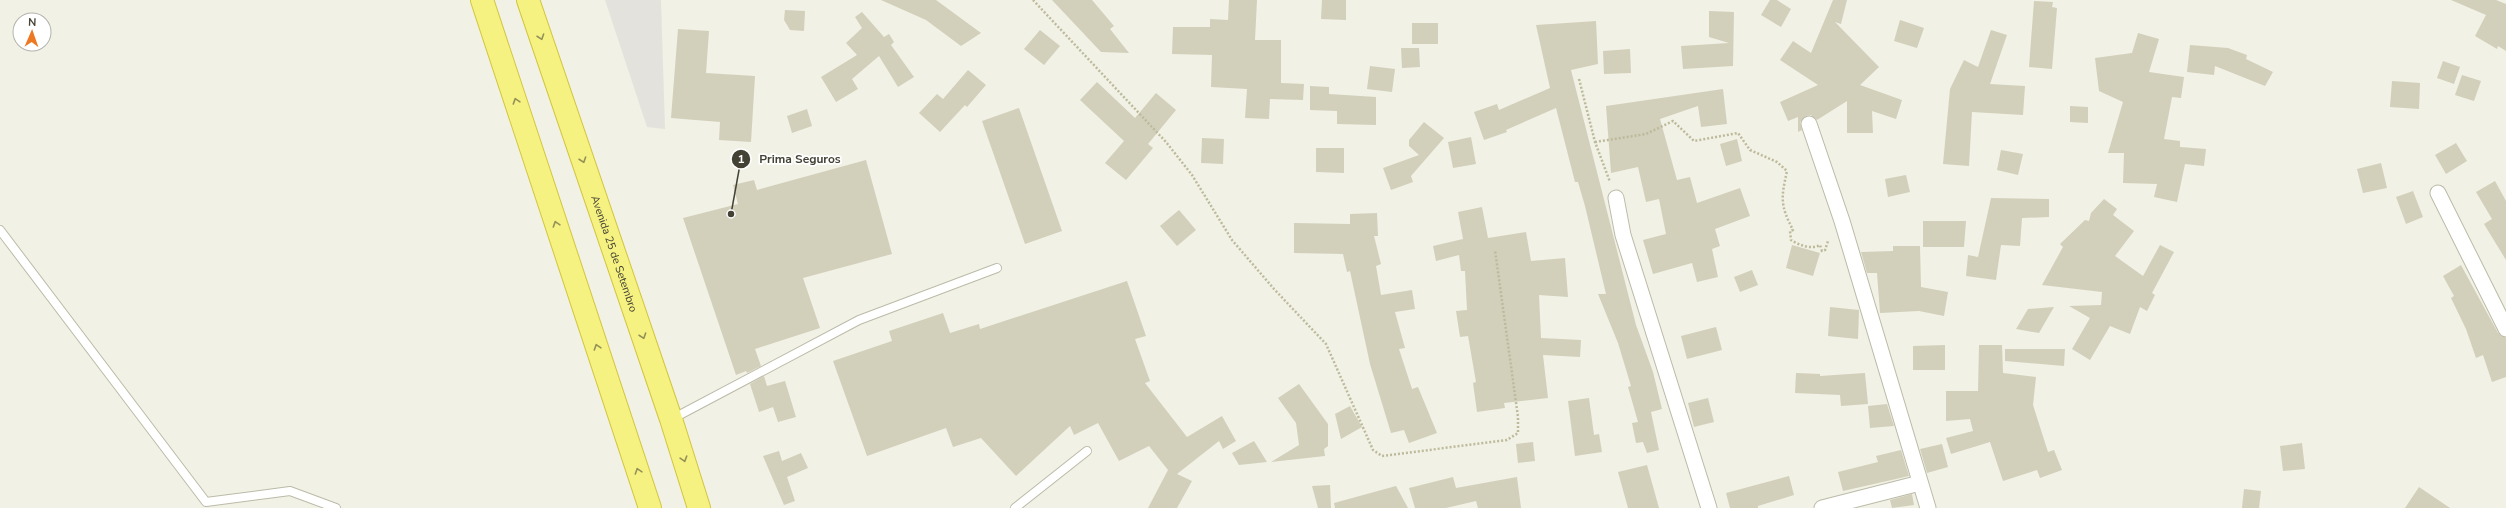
<svg xmlns="http://www.w3.org/2000/svg" width="2506" height="508" viewBox="0 0 2506 508" font-family="'Nunito Sans',sans-serif">
  <style>
    .parking { fill: #e3e2dd }
    .building { fill: #d2d0bb }
    .lines { fill: none; stroke-linecap: round; stroke-linejoin: round }
    .service-casing { stroke: #bcbba8; stroke-width: 10 }
    .minor-casing { stroke: #bcbba8; stroke-width: 17 }
    .trunk-casing { stroke: #d3c53d; stroke-width: 24 }
    .path { stroke: #bdba9b; stroke-width: 2.5; stroke-dasharray: 2 2; stroke-linecap: butt }
    .service { stroke: #fff; stroke-width: 8 }
    .minor { stroke: #fff; stroke-width: 15 }
    .trunk { stroke: #f6f282; stroke-width: 22 }
    .oneway { stroke: #949158 }
    .labels { text-anchor: middle; dominant-baseline: central; stroke-width: 3.5; stroke-linejoin: round; paint-order: stroke }
    .street-label { font-size: 11px; fill: #444235; stroke: #fff }
    .leader { fill: none; stroke: #444235; stroke-width: 1.5 }
    .callout-dot { fill: #444235; stroke: #fff; stroke-width: 1.5 }
    .mark-label { font-size: 12px; text-anchor: middle; font-weight: bold; fill: #fff }
    .callout-label { font-size: 12px; text-anchor: middle; font-weight: bold; fill: #444235; stroke: #fff; stroke-width: 3.5; stroke-linejoin: round; paint-order: stroke }
  </style>
  <rect width="100%" height="100%" fill="#f1f1e5"/>
  <path class="parking" d="M605,0H661L665,129L647,127Z"/>
  <g class="building">
    <path d="M881,0H936L981,33L961,46L926,20Z"/>
    <path d="M1052,0H1092L1114,26L1110,29L1129,53L1101,52Z"/>
    <path d="M1229,0H1257L1255,40H1281V83L1304,84L1303,100L1270,99L1269,119L1245,118L1247,89L1211,87L1212,55L1172,54L1173,27H1210V19L1228,20Z"/>
    <path d="M1322,0H1346V20L1321,19Z"/>
    <path d="M1770,0H1777L1791,9L1781,27L1761,15Z"/>
    <path d="M1833,0H1847L1841,24L1835,22L1879,67L1860,85L1902,100L1896,119L1872,111L1873,133H1847V101L1817,120L1811,115L1806,116L1800,122L1802,130L1798,132V117L1788,121L1780,102L1818,85L1780,60L1793,41L1811,53Z"/>
    <path d="M2451,0H2496L2506,4V51L2498,46L2497,49L2475,36L2486,15Z"/>
    <path d="M2034,1L2053,2L2052,7L2057,8L2052,69L2029,67Z"/>
    <path d="M785,10L805,11L804,31L790,30L784,20Z"/>
    <path d="M1709,11L1734,12L1733,66L1683,69L1681,46L1729,43L1709,37Z"/>
    <path d="M862,12L884,37L889,34L894,42L891,45L914,77L898,87L879,56L852,79L858,89L836,102L821,77L857,55L846,43L862,28L855,17Z"/>
    <path d="M1900,20L1924,28L1917,48L1894,41Z"/>
    <path d="M1596,21L1598,64L1571,70L1636,325L1653,372L1662,409L1651,412L1659,450L1647,453L1643,442L1636,443L1632,423L1638,422L1628,387L1631,386L1618,343L1598,294H1606L1585,206L1578,182H1575L1556,108L1506,130L1507,132L1484,140L1474,112L1497,104L1499,110L1550,88L1536,25Z"/>
    <rect x="1412" y="23" width="26" height="21"/>
    <path d="M678,29L709,31L706,73L755,76L751,142L719,140L720,122L671,118Z"/>
    <path d="M1040,30L1060,46L1044,65L1024,49Z"/>
    <path d="M1991,30L2007,35L1990,84L2025,86L2023,115L1972,112L1969,166L1943,164L1950,89L1964,60L1978,67Z"/>
    <path d="M2138,33L2159,39L2149,72L2184,77L2181,98L2172,97L2164,139L2180,141V147L2206,149L2204,166L2185,164L2177,202L2154,197L2157,184L2123,183L2124,153H2108L2123,102L2099,91L2095,58L2132,53Z"/>
    <path d="M2190,45L2228,48L2247,55L2246,59L2273,72L2265,86L2215,66L2214,75L2187,72Z"/>
    <path d="M1401,48H1419L1420,67L1402,68Z"/>
    <path d="M1630,49L1631,73L1604,74L1603,51Z"/>
    <path d="M2443,61L2460,67L2454,84L2437,78Z"/>
    <path d="M1370,66L1395,69L1392,92L1367,89Z"/>
    <path d="M968,70L986,85L967,107L965,105L940,132L919,113L937,94L943,99Z"/>
    <path d="M2462,75L2481,81L2474,101L2455,95Z"/>
    <path d="M2392,81L2420,83L2419,109L2390,107Z"/>
    <path d="M1097,82L1135,118L1156,93L1176,110L1148,144L1153,148L1126,180L1105,163L1124,141L1080,100Z"/>
    <path d="M1310,86L1329,87V94L1376,97V125L1337,124V111L1310,110Z"/>
    <path d="M1723,89L1727,124L1701,127L1698,106L1660,119L1677,180L1690,177L1697,203L1740,188L1750,216L1715,229L1720,246L1712,249L1718,277L1697,282L1692,263L1653,274L1643,240L1666,234L1659,199L1646,202L1638,167L1611,173L1606,106Z"/>
    <path d="M2070,106L2088,107V123L2070,122Z"/>
    <path d="M1019,108L1062,231L1025,244L982,121Z"/>
    <path d="M807,109L812,126L792,133L787,116Z"/>
    <path d="M1424,122L1444,138L1411,176L1413,182L1391,190L1383,168L1419,155L1409,146V140Z"/>
    <path d="M1471,137L1476,164L1453,168L1448,142Z"/>
    <path d="M1202,138L1224,139L1223,164L1201,163Z"/>
    <path d="M1737,139L1742,161L1726,166L1720,144Z"/>
    <path d="M2456,143L2467,161L2446,174L2435,155Z"/>
    <path d="M1316,148H1344V173L1316,172Z"/>
    <path d="M2001,150L2023,154L2018,175L1997,170Z"/>
    <path d="M866,160L892,254L803,278L820,328L755,349L761,366L747,373L746,371L736,375L683,218L738,204L733,185L754,180L757,190Z"/>
    <path d="M2381,163L2387,188L2363,193L2357,169Z"/>
    <path d="M1906,175L1910,192L1888,197L1885,179Z"/>
    <path d="M2495,181L2506,201V260L2484,224L2492,219L2476,192Z"/>
    <path d="M2413,191L2423,217L2406,224L2396,197Z"/>
    <path d="M1991,198L2049,199V217L2022,218L2020,246L2001,245L1996,280L1966,276L1968,255L1978,257Z"/>
    <path d="M2104,199L2117,209L2113,215L2134,231L2115,256L2143,276L2160,245L2174,252L2152,293L2155,295L2147,311L2140,307L2130,334L2110,326L2090,360L2072,349L2090,318L2069,306L2101,305L2102,292L2042,285L2063,247L2060,244L2085,220L2089,221L2091,213Z"/>
    <path d="M1482,207L1488,238L1526,232L1531,261L1565,258L1568,297L1539,295L1541,338L1581,340L1580,357L1543,355L1548,398L1504,403L1505,408L1477,412L1473,383L1476,382L1468,336L1460,337L1456,311L1467,310L1465,271H1461L1459,255L1436,261L1433,246L1463,239L1458,212Z"/>
    <path d="M1179,210L1196,230L1177,246L1160,226Z"/>
    <path d="M1377,213L1378,236H1374L1381,264L1376,266L1381,295L1412,290L1415,309L1395,312L1405,348L1399,349L1412,389L1418,387L1437,433L1409,443L1404,430L1391,433L1370,364L1350,271L1347,272L1343,254L1294,253V223L1350,224V214Z"/>
    <path d="M1923,221H1966L1964,247H1923Z"/>
    <path d="M1792,245L1820,253L1813,276L1786,268Z"/>
    <path d="M1893,246H1920L1921,287L1948,292L1944,316L1919,311L1880,313L1877,273H1867L1861,252L1893,251Z"/>
    <path d="M2461,265L2498,333L2506,338V377L2492,382L2483,355L2476,358L2466,329L2451,298L2454,296L2443,276Z"/>
    <path d="M1752,270L1758,285L1740,292L1734,277Z"/>
    <path d="M1127,281L1146,336L1135,339L1150,381L1145,383L1187,437L1222,416L1236,441L1223,449L1219,441L1177,474L1192,481L1177,508H1148L1168,470L1149,446L1119,461L1098,423L1074,435L1070,426L1016,476L981,438L953,447L946,428L867,456L833,361L892,341L889,331L943,313L950,333L979,324L980,329Z"/>
    <path d="M1830,307L1859,310L1858,339L1828,336Z"/>
    <path d="M2054,307L2039,333L2016,329L2028,309Z"/>
    <path d="M1716,327L1722,350L1687,359L1681,336Z"/>
    <path d="M1945,345V370H1913V346Z"/>
    <path d="M1979,345H2002L2003,373L2036,377L2033,405L2048,452L2054,450L2062,470L2040,478L2037,470L2003,481L1990,442L1951,454L1946,438L1973,431L1970,419L1946,421V391H1978Z"/>
    <path d="M2005,349H2065L2064,366L2005,361Z"/>
    <path d="M1796,373L1820,374V376L1865,373L1868,404L1841,406L1840,395L1795,393Z"/>
    <path d="M764,376L767,386L785,381L796,417L778,422L773,407L759,412L750,384Z"/>
    <path d="M1299,384L1328,424V446L1324,449L1325,456L1271,462L1299,445L1296,423L1278,398Z"/>
    <path d="M1589,398L1594,435L1599,434L1602,452L1575,456L1568,401Z"/>
    <path d="M1708,398L1714,422L1694,427L1688,403Z"/>
    <path d="M1887,404L1894,426L1870,428L1868,406Z"/>
    <path d="M1350,406L1362,427L1341,439L1335,414Z"/>
    <path d="M1254,441L1267,462L1239,465L1232,453Z"/>
    <path d="M1533,442L1535,461L1518,463L1516,444Z"/>
    <path d="M2302,443L2305,469L2283,471L2280,446Z"/>
    <path d="M1942,444L1948,467L1927,473L1920,449Z"/>
    <path d="M1901,450L1909,476L1843,491L1838,472L1878,462L1876,456Z"/>
    <path d="M779,451L782,461L801,453L808,468L787,477L795,501L784,505L763,456Z"/>
    <path d="M1647,465L1659,508H1628L1618,472Z"/>
    <path d="M1789,476L1794,495L1758,506V508H1730L1726,493Z"/>
    <path d="M1453,477L1456,488L1517,477L1521,508H1478L1476,501L1446,508H1415L1409,488Z"/>
    <path d="M1330,485L1331,508H1318L1312,486Z"/>
    <path d="M1396,486L1408,508H1335L1334,503Z"/>
    <path d="M2419,487L2450,508H2405Z"/>
    <path d="M2244,489L2261,491L2259,508H2242Z"/>
    <path d="M1912,494L1914,505L1892,508L1890,500Z"/>
  </g>
  <g class="lines">
    <g class="service-casing">
      <g id="service">
        <path d="M0,230L206,502L290,491L336,508"/>
        <path d="M672,419L859,320L997,268"/>
        <path d="M1015,508L1087,451"/>
      </g>
    </g>
    <g class="minor-casing">
      <g id="minor">
        <path d="M1809,124L1842,221L1928,508"/>
        <path d="M2438,193L2506,329"/>
        <path d="M1616,198L1623,235L1709,508"/>
        <path d="M1822,508L1920,483"/>
      </g>
    </g>
    <g class="trunk-casing">
      <g id="trunk">
        <path d="M482,0L650,508"/>
        <path id="s1" d="M528,0L671,419L699,508"/>
      </g>
    </g>
    <g class="path">
      <path d="M1033,0L1166,142L1192,175L1232,240L1274,289L1326,344L1373,450L1382,456L1507,440L1518,433V417L1495,250"/>
      <path d="M1579,79L1595,142L1610,182"/>
      <path d="M1595,142L1646,134L1673,121L1694,141L1738,133L1750,150L1777,162L1787,171C1781,198 1780,205 1793,230L1790,231L1791,240C1799,245 1811,250 1820,245L1822,251L1825,250L1828,241"/>
    </g>
    <use href="#service" class="service"/>
    <use href="#minor" class="minor"/>
    <use href="#trunk" class="trunk"/>
  </g>
  <defs><path id="oneway-chevron" d="M-2-3.5L2.5 0L-2 3.5" fill="none" stroke-width="1.6" stroke-linecap="round" stroke-linejoin="round"/></defs>
  <g class="oneway">
    <use href="#oneway-chevron" transform="translate(541 37) rotate(71)"/>
    <use href="#oneway-chevron" transform="translate(516 101) rotate(-108)"/>
    <use href="#oneway-chevron" transform="translate(583 160) rotate(71)"/>
    <use href="#oneway-chevron" transform="translate(556 224) rotate(-108)"/>
    <use href="#oneway-chevron" transform="translate(643 336) rotate(71)"/>
    <use href="#oneway-chevron" transform="translate(597 347) rotate(-108)"/>
    <use href="#oneway-chevron" transform="translate(684 459) rotate(73)"/>
    <use href="#oneway-chevron" transform="translate(638 471) rotate(-108)"/>
  </g>
  <g class="labels">
    <g class="street-label">
      <text stroke="none"><textPath href="#s1" startOffset="268">Avenida 25 de Setembro</textPath></text>
    </g>
  </g>
  <path class="leader" d="M731 214L741 159"/>
  <g class="callout-dot">
    <circle cx="731" cy="214" r="4"/>
    <circle cx="741" cy="159" r="10"/>
  </g>
  <g class="mark-label">
    <text x="741" y="163">1</text>
  </g>
  <g class="callout-label">
    <text x="800" y="163">Prima Seguros</text>
  </g>
  <g transform="translate(32 32) rotate(2)"><circle r="19" fill="#ffffff" stroke="#b4b3ae"/>
  <path d="M0-3L7 15L0 10L-7 15Z" fill="#ed7821"/>
  <text y="-6" font-size="11" font-weight="bold" text-anchor="middle" fill="#444235">N</text>
  </g>
</svg>
